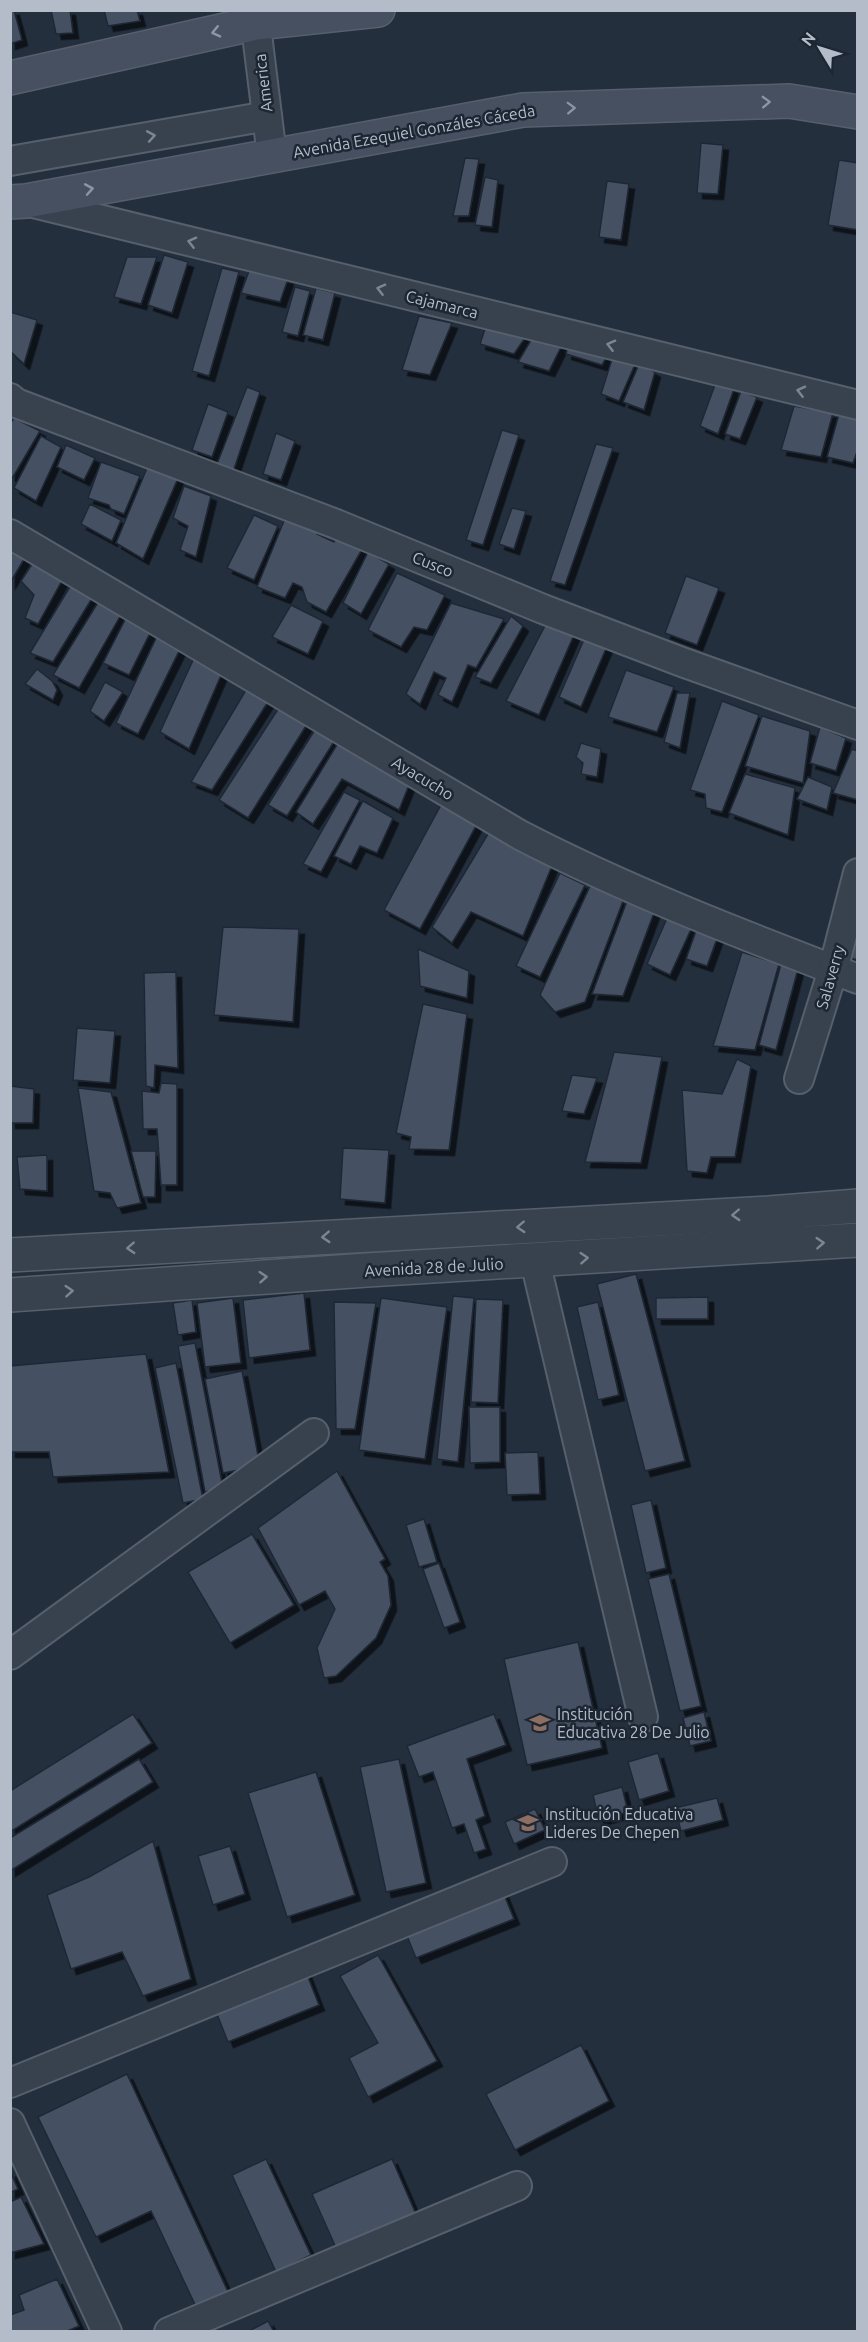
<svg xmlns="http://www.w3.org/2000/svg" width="868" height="2342" viewBox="0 0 868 2342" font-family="Ubuntu,sans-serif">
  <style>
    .building { fill: #455162; stroke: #1f2835; stroke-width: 1.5; filter: url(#shadow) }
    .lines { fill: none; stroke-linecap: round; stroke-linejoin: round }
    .minor-casing { stroke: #565f6c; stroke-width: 32 }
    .tertiary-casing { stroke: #565f6c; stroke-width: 36 }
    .secondary-casing { stroke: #565f6c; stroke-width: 36 }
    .minor { stroke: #38414e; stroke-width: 28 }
    .tertiary { stroke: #38414e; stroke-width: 33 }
    .secondary { stroke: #465061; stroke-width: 33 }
    .oneway { stroke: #8e96a5 }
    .oneway2 { stroke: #7c8592 }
    .labels { text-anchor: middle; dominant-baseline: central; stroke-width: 5; stroke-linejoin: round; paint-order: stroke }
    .street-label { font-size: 16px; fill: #b4bcc9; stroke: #1d2633 }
    .poi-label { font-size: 16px; fill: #b4bcc9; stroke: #1d2633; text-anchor: start }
  </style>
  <defs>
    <filter id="shadow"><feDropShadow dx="5.5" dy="5.5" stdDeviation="0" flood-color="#0009"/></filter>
  </defs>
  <rect width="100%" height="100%" fill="#242f3e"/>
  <g class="building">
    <path d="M10,10H14L22,40L10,44Z"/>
    <path d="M51,10H70L73,33L56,34Z"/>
    <path d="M104,10H137L140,21L108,26Z"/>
    <path d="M701,143L723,145L718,194L697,193Z"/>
    <path d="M465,158L479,159L469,216H453Z"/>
    <path d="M839,160L858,163V230L828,225Z"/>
    <path d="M485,177L498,180L492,227L475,225Z"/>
    <path d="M607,181L629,184L621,240L599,237Z"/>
    <path d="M164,255L188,262L172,313L148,305Z"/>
    <path d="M127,257H157L141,304L114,297Z"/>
    <path d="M222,268L239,272L209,376L192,371Z"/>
    <path d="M249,271L288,279L280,302L241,293Z"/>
    <path d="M295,287L310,291L298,336L282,332Z"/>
    <path d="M316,288L335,293L323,340L303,335Z"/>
    <path d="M10,312L37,320L24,364L10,351Z"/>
    <path d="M419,316L452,323L430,375L402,370Z"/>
    <path d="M488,320L529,332L514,354L480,344Z"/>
    <path d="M534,335L564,341L549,371L518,362Z"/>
    <path d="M569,340L609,353L602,365L566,354Z"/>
    <path d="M614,353L637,360L619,401L601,394Z"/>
    <path d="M639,364L655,372L644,410L623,402Z"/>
    <path d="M716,382L734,389L718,434L700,426Z"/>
    <path d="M247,387L260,392L232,475L215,469Z"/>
    <path d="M741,391L757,397L740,439L725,434Z"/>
    <path d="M208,404L228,412L212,457L192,450Z"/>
    <path d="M794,406L833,413L821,457L781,450Z"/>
    <path d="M839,414L858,418V449L853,463L827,457Z"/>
    <path d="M14,418L40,431L13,477L10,476V424Z"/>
    <path d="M502,430L519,435L483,545L466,540Z"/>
    <path d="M276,433L295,441L281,480L263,474Z"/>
    <path d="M41,436L61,447L36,501L14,488Z"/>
    <path d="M596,444L613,448L565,585L550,581Z"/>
    <path d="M66,445L95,458L84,480L57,467Z"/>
    <path d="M101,462L140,476L124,514L111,509L109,505L88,498Z"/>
    <path d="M147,468L179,476L143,559L116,543Z"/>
    <path d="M184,486L211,496L196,557L180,550L188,526L173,518Z"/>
    <path d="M90,504L121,520L112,541L81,524Z"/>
    <path d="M512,508L526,511L514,549L499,544Z"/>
    <path d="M288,511L319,526L317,534L334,542L341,528L365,544L326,612L307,602L302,587L293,583L285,598L257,587Z"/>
    <path d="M254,515L278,526L254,580L227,568Z"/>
    <path d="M10,536L30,549L10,583Z"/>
    <path d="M368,552L389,564L361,614L343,603Z"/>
    <path d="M36,558L64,577L38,624L25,618L34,595L21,581Z"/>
    <path d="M397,573L445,595L427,630L414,627L401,647L368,630Z"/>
    <path d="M686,576L719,588L697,645L665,633Z"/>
    <path d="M71,585L94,595L53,662L30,653Z"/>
    <path d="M102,596L122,613L79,688L53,675Z"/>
    <path d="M451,603L504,619L476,668L468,665L452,702L438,695L446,678L434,672L420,704L406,694Z"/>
    <path d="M291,605L323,621L308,654L272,637Z"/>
    <path d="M128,614L153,627L129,675L103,663Z"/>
    <path d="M511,616L523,626L491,683L475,677Z"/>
    <path d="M548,620L577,628L539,715L506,701Z"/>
    <path d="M589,628L611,637L581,707L559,697Z"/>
    <path d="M158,634L182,645L138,734L116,723Z"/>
    <path d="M194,658L222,673L189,749L160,732Z"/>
    <path d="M37,669L52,681L57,690L53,700L25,684Z"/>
    <path d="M626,670L674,687L657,732L608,717Z"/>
    <path d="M252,680L273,694L212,790L191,782Z"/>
    <path d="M105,682L123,692L104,721L90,711Z"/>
    <path d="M677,693H690L680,748L664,742Z"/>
    <path d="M284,700L311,718L248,818L219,800Z"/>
    <path d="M722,701L759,715L722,812L706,808L705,794L690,790Z"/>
    <path d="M762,716L810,731L803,783L745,766Z"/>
    <path d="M820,727L846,738L836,771L810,763Z"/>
    <path d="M316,728L335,740L287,816L268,805Z"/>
    <path d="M338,743L409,785L399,810L342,779L313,824L296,812Z"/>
    <path d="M581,743L601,749L597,777L581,774L583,763L576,757Z"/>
    <path d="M852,749L858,751V800L833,793Z"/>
    <path d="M745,774L795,788L788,835L729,813Z"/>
    <path d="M808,777L832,787L827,810L797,799Z"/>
    <path d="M344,792L360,800L321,872L303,864Z"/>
    <path d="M363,801L393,818L377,853L360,846L351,864L334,856Z"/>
    <path d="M441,805L477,824L420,929L384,910Z"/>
    <path d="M491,829L554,861L523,936L471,912L452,943L432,927Z"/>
    <path d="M560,873L585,885L540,977L516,966Z"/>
    <path d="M591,884L623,901L585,1002L555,1012L540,995Z"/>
    <path d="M627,901L658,902L623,996L592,994Z"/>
    <path d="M858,912V960L850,958Z"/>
    <path d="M668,916L692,927L670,975L647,964Z"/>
    <path d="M223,927L299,929L293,1022L214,1015Z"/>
    <path d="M697,928L718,936L707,966L686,959Z"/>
    <path d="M418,949L469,971L467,998L420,986Z"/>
    <path d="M742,952L779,964L755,1050L713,1046Z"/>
    <path d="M781,964L798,969L776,1050L759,1045Z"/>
    <path d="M176,972L178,1068L155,1065L154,1088L146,1086L144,973Z"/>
    <path d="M423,1004L467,1014L449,1150L409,1149L411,1137L396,1133Z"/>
    <path d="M77,1028L115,1031L110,1083L73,1080Z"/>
    <path d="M614,1052L662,1057L641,1163L585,1162Z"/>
    <path d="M737,1059L751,1066L735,1157H711L707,1173L687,1171L682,1090L722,1094Z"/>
    <path d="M572,1075L597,1078L584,1114L562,1111Z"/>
    <path d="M161,1083L177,1084V1185H161L157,1129H143L142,1091L159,1093Z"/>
    <path d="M10,1086L34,1089L33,1123H10Z"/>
    <path d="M78,1088L111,1092L141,1203L117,1208L110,1193L94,1191Z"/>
    <path d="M343,1148L389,1150L385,1203L340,1199Z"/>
    <path d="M131,1151H156L155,1197H143Z"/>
    <path d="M47,1155V1191L20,1189L17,1157Z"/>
    <path d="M636,1274L685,1461L645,1471L597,1284Z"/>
    <path d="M304,1293L310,1350L249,1358L243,1300Z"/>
    <path d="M453,1296L474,1298L458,1462L437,1459Z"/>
    <path d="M708,1297V1319H656V1298Z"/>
    <path d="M233,1298L241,1363L205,1367L197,1303Z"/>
    <path d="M381,1298L447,1307L425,1459L359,1450Z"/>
    <path d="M476,1299L503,1300L498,1403L471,1402Z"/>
    <path d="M192,1300L196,1332L178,1335L173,1303Z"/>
    <path d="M334,1302L376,1303L355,1429H336Z"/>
    <path d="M598,1302L619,1395L598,1400L577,1307Z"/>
    <path d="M195,1343L223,1488L205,1492L178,1346Z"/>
    <path d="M146,1354L169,1472L53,1477L49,1452H10V1366Z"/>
    <path d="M176,1363L203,1499L183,1503L155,1368Z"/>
    <path d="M242,1371L260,1466L223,1473L205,1379Z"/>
    <path d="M469,1407H500V1462L470,1463Z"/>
    <path d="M538,1452L540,1494L507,1495L505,1453Z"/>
    <path d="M337,1471L385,1559L380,1562L388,1576L391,1605L376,1638L336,1676L324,1678L317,1648L335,1609L325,1591L299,1605L258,1528Z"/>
    <path d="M651,1500L666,1568L646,1573L631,1505Z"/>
    <path d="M424,1519L437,1562L419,1567L406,1525Z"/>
    <path d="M252,1534L294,1605L230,1643L188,1572Z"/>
    <path d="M439,1563L460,1622L444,1628L423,1569Z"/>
    <path d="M669,1574L701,1706L680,1711L648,1579Z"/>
    <path d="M578,1642L602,1748L527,1765L504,1659Z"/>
    <path d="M704,1712L711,1741L690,1746L683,1718Z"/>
    <path d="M133,1714L152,1743L10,1832V1791Z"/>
    <path d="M494,1714L506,1745L467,1759L485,1816L476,1820L486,1849L474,1853L464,1824L452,1828L433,1772L419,1777L407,1746Z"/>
    <path d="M658,1753L669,1791L639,1800L628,1762Z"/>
    <path d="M139,1759L153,1782L10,1871V1838Z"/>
    <path d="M399,1759L426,1883L386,1892L360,1767Z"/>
    <path d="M316,1772L355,1895L287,1917L248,1793Z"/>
    <path d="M622,1787L628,1812L599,1820L593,1795Z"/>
    <path d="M717,1798L723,1820L681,1831L675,1808Z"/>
    <path d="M535,1809L545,1830L514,1844L505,1822Z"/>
    <path d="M153,1841L191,1979L143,1996L122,1952L71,1969L47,1895L89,1877Z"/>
    <path d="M230,1846L245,1894L213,1905L198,1856Z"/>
    <path d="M503,1892L514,1919L416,1958L405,1931Z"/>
    <path d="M378,1955L437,2061L368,2097L349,2058L378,2043L340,1976Z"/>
    <path d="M306,1972L319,2005L228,2042L215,2009Z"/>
    <path d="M581,2045L609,2101L515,2150L486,2094Z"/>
    <path d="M127,2074L230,2296L198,2311L151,2211L96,2237L38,2117Z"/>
    <path d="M266,2159L311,2255L276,2272L232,2175Z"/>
    <path d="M392,2159L416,2214L337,2250L312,2194Z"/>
    <path d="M10,2171L18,2189L10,2193Z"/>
    <path d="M21,2197L44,2244L10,2253V2202Z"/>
    <path d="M57,2279L79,2326L65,2332H10V2315L24,2310L19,2295Z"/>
    <path d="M268,2321L274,2332H249V2331Z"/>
  </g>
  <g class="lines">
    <g class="minor-casing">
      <g id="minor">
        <path d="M254,10L272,156"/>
        <path d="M10,161L267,116"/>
        <path d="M29,202L858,405"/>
        <path d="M10,398L16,403L336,524L543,609L682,662L858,725"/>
        <path d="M10,534L520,835C628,891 743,935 858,979"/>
        <path d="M799,1079L833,970L858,873"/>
        <path d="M535,1261L643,1717"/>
        <path d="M10,1655L314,1433"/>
        <path d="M10,2083L552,1862"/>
        <path d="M10,2123L107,2332"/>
        <path d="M169,2332L517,2186"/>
      </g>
    </g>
    <g class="tertiary-casing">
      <g id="tertiary">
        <path d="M10,1255L769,1213L858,1206"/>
        <path d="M10,1295L367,1270L858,1240"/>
      </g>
    </g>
    <g class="secondary-casing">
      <g id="secondary">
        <path d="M10,78L256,23L378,10"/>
        <path d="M10,202L26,201L523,110L789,101L858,112"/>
      </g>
    </g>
    <use href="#minor" class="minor"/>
    <use href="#tertiary" class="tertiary"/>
    <use href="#secondary" class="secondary"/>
  </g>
  <defs><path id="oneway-chevron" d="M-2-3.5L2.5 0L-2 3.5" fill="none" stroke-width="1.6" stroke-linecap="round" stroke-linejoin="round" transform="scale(1.5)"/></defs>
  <g class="oneway">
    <use href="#oneway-chevron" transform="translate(216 32) rotate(167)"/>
    <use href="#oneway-chevron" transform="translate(766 102) rotate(-2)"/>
    <use href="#oneway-chevron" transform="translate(571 108) rotate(-2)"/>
    <use href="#oneway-chevron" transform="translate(89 189) rotate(-10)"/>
  </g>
  <g class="oneway2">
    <use href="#oneway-chevron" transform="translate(151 136) rotate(-10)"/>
    <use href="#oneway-chevron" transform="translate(192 242) rotate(-166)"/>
    <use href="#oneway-chevron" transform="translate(381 289) rotate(-166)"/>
    <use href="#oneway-chevron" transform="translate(611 345) rotate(-166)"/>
    <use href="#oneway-chevron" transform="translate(801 391) rotate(-166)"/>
    <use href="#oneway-chevron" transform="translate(736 1215) rotate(177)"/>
    <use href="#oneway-chevron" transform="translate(521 1227) rotate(177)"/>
    <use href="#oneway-chevron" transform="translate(326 1237) rotate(177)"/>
    <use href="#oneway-chevron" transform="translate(820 1243) rotate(-4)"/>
    <use href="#oneway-chevron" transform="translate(131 1248) rotate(177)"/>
    <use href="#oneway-chevron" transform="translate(584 1258) rotate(-4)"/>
    <use href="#oneway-chevron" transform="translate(263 1277) rotate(-4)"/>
    <use href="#oneway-chevron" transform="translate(69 1291) rotate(-4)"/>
  </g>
  <defs>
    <g id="school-bare" transform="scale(1.62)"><path d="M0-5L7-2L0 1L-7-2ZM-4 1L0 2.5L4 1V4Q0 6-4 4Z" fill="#8d6e63" stroke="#1d2633" stroke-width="2.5" paint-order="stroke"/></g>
  </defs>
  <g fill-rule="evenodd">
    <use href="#school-bare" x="540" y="1723"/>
    <use href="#school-bare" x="528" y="1823"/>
  </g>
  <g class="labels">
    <g class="street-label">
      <text transform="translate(263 83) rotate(-97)">America</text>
      <text transform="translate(414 131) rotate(-10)">Avenida Ezequiel Gonzáles Cáceda</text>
      <text transform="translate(442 304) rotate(14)">Cajamarca</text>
      <text transform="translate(433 564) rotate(22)">Cusco</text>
      <text transform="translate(423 778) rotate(31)">Ayacucho</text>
      <text transform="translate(830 977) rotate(-74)">Salaverry</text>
      <text transform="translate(434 1267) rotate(-3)">Avenida 28 de Julio</text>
    </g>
    <g class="poi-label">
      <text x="557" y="1714">Institución<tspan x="557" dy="18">Educativa 28 De Julio</tspan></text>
      <text x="545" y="1814">Institución Educativa<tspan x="545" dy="18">Lideres De Chepen</tspan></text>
    </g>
  </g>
  <rect width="868" height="2342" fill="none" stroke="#b4bcc9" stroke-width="24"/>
  <g transform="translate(820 48) rotate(308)" stroke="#1d2633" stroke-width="4.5" paint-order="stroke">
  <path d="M0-4.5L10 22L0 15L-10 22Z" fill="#b4bcc9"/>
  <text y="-9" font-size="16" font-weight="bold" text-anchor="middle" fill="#b4bcc9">N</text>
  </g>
</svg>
